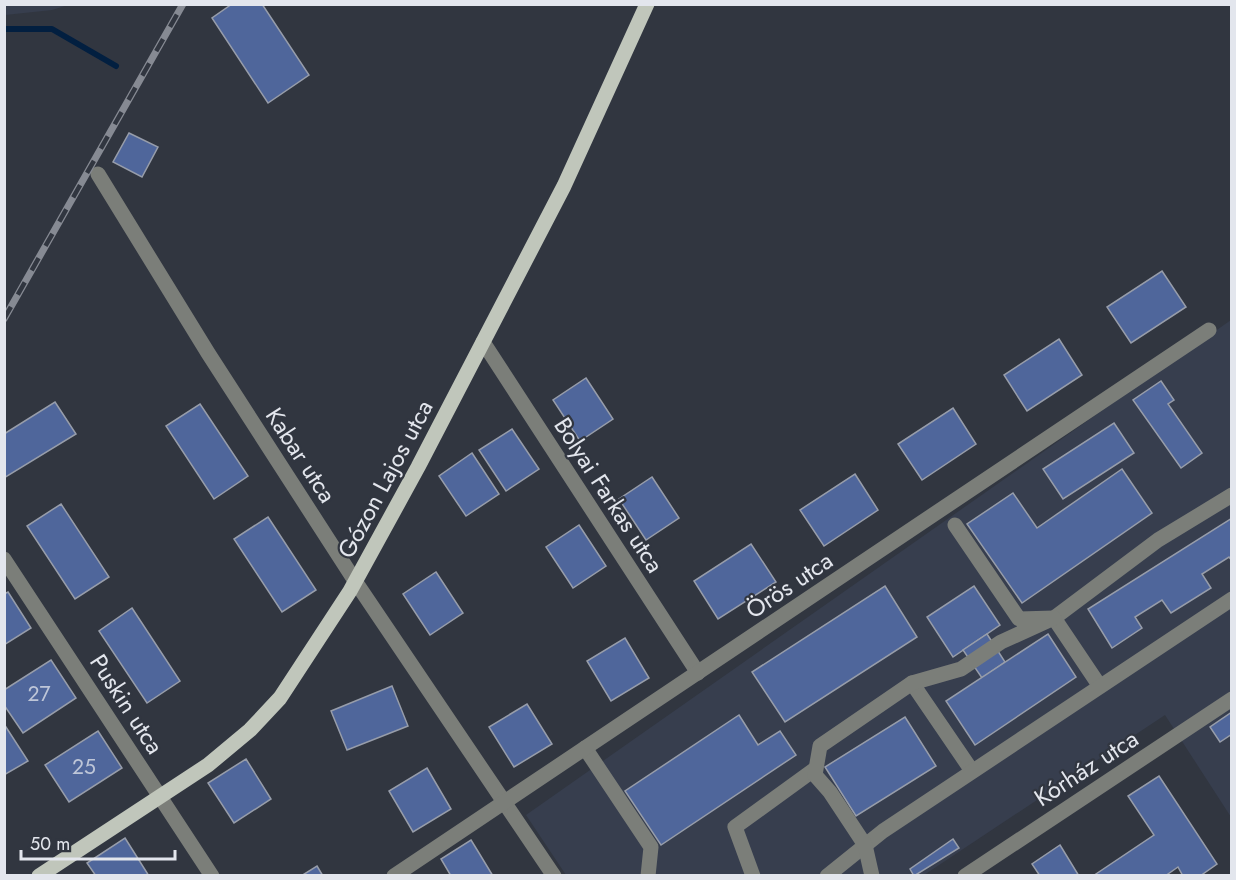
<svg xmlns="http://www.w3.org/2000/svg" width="1236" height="880" viewBox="0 0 1236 880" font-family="Jost,sans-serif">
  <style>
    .built { fill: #373e4e }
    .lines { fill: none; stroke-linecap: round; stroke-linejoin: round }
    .stream { stroke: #021f40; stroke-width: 6 }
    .building { fill: #4f669b; stroke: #979daa; stroke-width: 1.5 }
    .minor { stroke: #7b7e79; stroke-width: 15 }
    .major { stroke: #c0c6bb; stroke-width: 15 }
    .rail-casing { stroke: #868a93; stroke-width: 7 }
    .rail { stroke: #313640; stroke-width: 4.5; stroke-dasharray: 14; stroke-linecap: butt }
    .labels { text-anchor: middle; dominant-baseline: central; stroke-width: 4.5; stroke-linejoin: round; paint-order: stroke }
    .number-label { font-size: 21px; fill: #bec6d8 }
    .street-label { font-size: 24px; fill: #e3e6ed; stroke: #313640 }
  </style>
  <rect width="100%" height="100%" fill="#313640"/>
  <g class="built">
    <path d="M4,5L5,4L68,5L52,10L5,15Z"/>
    <path d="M1231,320V817L1165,715L924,875H566L526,815Z"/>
  </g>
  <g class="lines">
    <path class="stream" d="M4,29H52L116,66"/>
  </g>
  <g class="building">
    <path d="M232,4H262L309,75L268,103L212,18Z"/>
    <path d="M129,133L158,147L142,177L113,162Z"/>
    <path d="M1162,271L1186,307L1131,343L1107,307Z"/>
    <path d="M1059,339L1082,375L1027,411L1004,375Z"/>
    <path d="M586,378L613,419L580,441L553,400Z"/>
    <path d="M1161,381L1174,400L1168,404L1202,453L1181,468L1133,400Z"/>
    <path d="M55,402L76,434L4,478V434Z"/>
    <path d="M200,404L248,476L214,499L166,426Z"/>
    <path d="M953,408L976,444L922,480L898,444Z"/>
    <path d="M1114,423L1134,453L1063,499L1043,469Z"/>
    <path d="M512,429L539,469L506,491L479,450Z"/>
    <path d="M472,453L499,494L466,516L439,476Z"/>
    <path d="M1122,469L1152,513L1022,603L967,524L1013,493L1037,528Z"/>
    <path d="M855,474L878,510L824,546L800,510Z"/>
    <path d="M652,477L679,518L646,540L619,499Z"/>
    <path d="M61,504L109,577L75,599L27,526Z"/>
    <path d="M268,517L316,590L282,612L234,539Z"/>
    <path d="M1232,518V561L1229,557L1202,574L1211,588L1171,613L1162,600L1135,617L1142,628L1112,648L1088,609Z"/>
    <path d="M579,525L606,566L573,588L546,547Z"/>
    <path d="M751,544L776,582L718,619L694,581Z"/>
    <path d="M436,572L463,613L430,635L403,594Z"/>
    <path d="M885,586L917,637L785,722L752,672Z"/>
    <path d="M974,586L1000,625L953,657L927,617Z"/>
    <path d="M8,592L31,628L4,645V594Z"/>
    <path d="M132,608L180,681L147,703L99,631Z"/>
    <path d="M987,634L1005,662L982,678L963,650Z"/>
    <path d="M1048,634L1076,677L975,745L946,701Z"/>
    <path d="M625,638L649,678L611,701L587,661Z"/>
    <path d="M51,660L76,698L23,733L4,705V690Z"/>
    <path d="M392,686L408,726L347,750L331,711Z"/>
    <path d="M527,704L552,744L514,767L489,727Z"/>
    <path d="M1232,712V734L1220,742L1210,727Z"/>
    <path d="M739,715L758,745L780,731L796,755L661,845L625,791Z"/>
    <path d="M905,717L936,766L856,816L825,767Z"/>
    <path d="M4,724L28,761L4,775Z"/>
    <path d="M98,731L122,768L69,802L45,765Z"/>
    <path d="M246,759L271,799L234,823L208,783Z"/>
    <path d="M427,768L451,809L413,832L389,791Z"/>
    <path d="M1159,776L1217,864L1200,876H1183L1178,867L1165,876H1093L1154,835L1128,796Z"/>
    <path d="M125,838L149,876H96L87,863Z"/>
    <path d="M953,839L959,848L914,876L910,869Z"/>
    <path d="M471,840L479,853L493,876H451L441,859Z"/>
    <path d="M1060,845L1079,876H1040L1032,864Z"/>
    <path d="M317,866L323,876H301Z"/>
  </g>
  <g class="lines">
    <g class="minor">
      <path d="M98,174L208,353L355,581L554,876"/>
      <path d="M483,342L698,673"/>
      <path d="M4,559L212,876"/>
      <path d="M912,683L972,771"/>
      <path d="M1099,685L1054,618L1158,540L1232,495"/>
      <path d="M585,748L651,847L648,876"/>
      <path d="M394,876L1209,330"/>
      <path d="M753,876L735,827L815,769"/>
      <path d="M827,876L883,831L1232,599"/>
      <path d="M872,876L865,845L830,792L815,775L820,746L912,683L961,669L1001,642L1054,618L1019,619L955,525"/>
      <path d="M965,876L1232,699"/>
    </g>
    <path class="major" d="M39,876L208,765L250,730L280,698L350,591L418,467L564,186L647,4"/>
    <g class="rail-casing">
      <path id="rail" d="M4,319L183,4"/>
    </g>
    <use href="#rail" class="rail"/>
  </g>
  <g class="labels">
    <g class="number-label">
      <text x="39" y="694">27</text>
      <text x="84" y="767">25</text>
    </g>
    <g class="street-label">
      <text transform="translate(301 455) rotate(57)">Kabar utca</text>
      <text transform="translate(385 479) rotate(-62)">Gózon Lajos utca</text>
      <text transform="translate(609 495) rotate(57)">Bolyai Farkas utca</text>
      <text transform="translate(789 585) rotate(-34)">Örös utca</text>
      <text transform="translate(127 704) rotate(57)">Puskin utca</text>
      <text transform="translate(1086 768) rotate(-33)">Kórház utca</text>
    </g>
  </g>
  <rect width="1236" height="880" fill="none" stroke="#e3e6ed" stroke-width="12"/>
  <path d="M21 850v9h154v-9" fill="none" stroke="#e3e6ed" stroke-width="3"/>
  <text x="30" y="850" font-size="18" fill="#e3e6ed" stroke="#313640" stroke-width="4.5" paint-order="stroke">50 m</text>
</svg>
